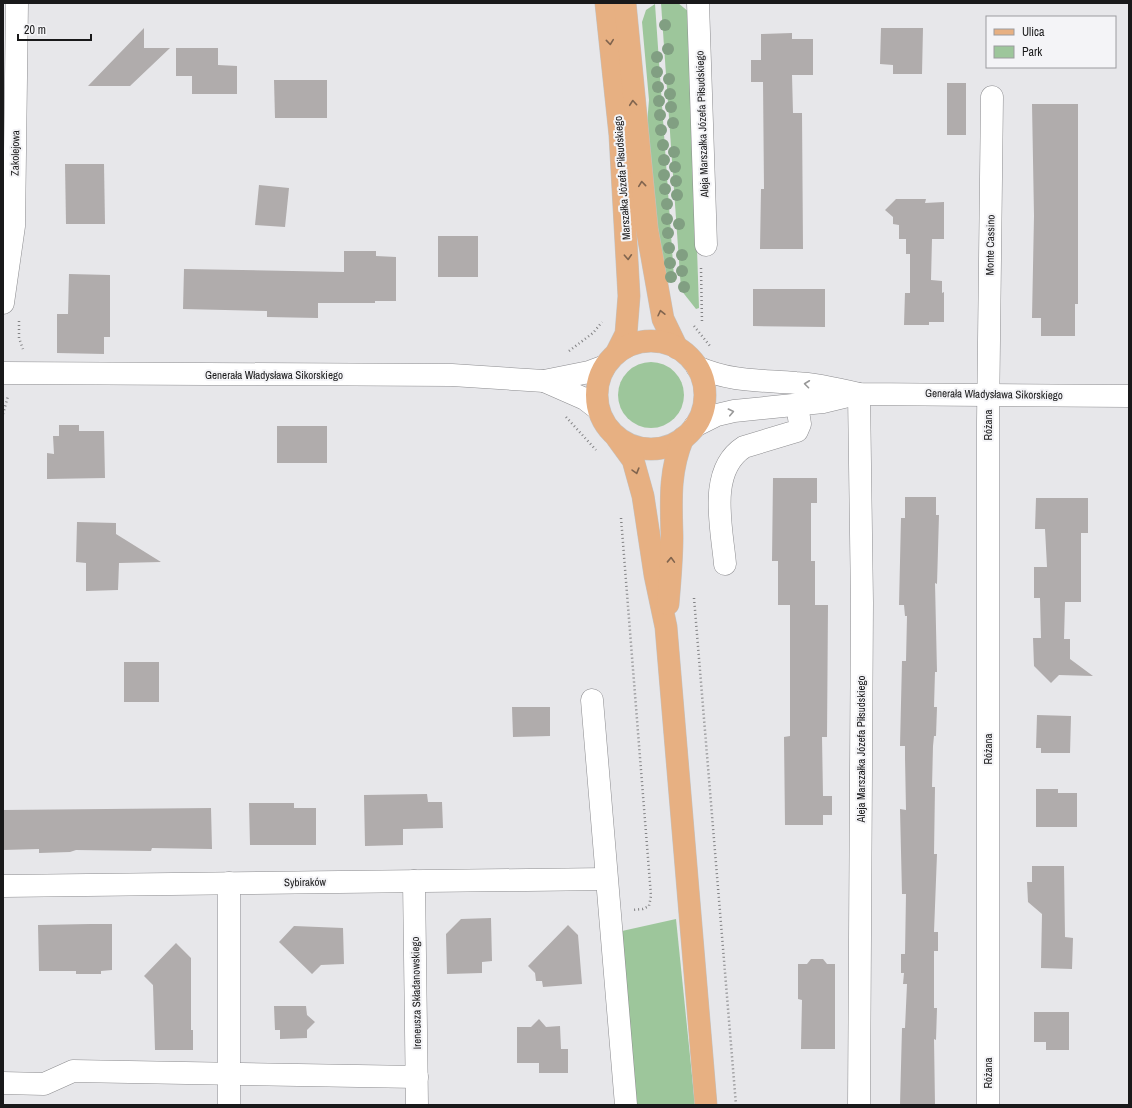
<svg xmlns="http://www.w3.org/2000/svg" width="1132" height="1108" viewBox="0 0 1132 1108" font-family="'Archivo Narrow',sans-serif">
  <style>
    .green { fill: #9dc69b }
    .building { fill: #b0acac }
    .lines { fill: none; stroke-linecap: round; stroke-linejoin: round }
    .minor-casing { stroke: #8c8c8f; stroke-width: 23 }
    .major-casing { stroke: #c3c3c3; stroke-width: 23 }
    .path { stroke: #838385; stroke-width: 2.5; stroke-dasharray: 1 3; stroke-linecap: butt }
    .minor { stroke: #fff; stroke-width: 22 }
    .major { stroke: #e7b082; stroke-width: 22 }
    .tree { fill: #819f82 }
    .oneway { stroke: #80644e }
    .oneway2 { stroke: #989898 }
    .labels { text-anchor: middle; dominant-baseline: central; stroke-width: 4; stroke-linejoin: round; paint-order: stroke }
    .street-label { font-size: 11px; fill: #19191a; stroke: #f4f4f7 }
  </style>
  <rect width="100%" height="100%" fill="#e7e7ea"/>
  <g class="green">
    <path d="M661,3H678L689,12L699,308L696,309L681,290Z"/>
    <path d="M655,4L674,278L671,282L664,284L644,159L649,100L642,22L646,10Z"/>
    <circle cx="651" cy="395" r="33"/>
    <path d="M676,919L695,1105H637L622,931Z"/>
  </g>
  <g class="building">
    <path d="M144,28V48H170L130,86H88Z"/>
    <path d="M881,28H923L922,74H893V65L880,64Z"/>
    <path d="M792,33V39H813V75H792L793,113H802L803,249H760L761,189H764L763,82H751V60H761V34Z"/>
    <path d="M176,48H218V65L237,66V94H192V76H176Z"/>
    <path d="M274,80H327V118H275Z"/>
    <rect x="947" y="83" width="19" height="52"/>
    <path d="M1032,104H1078V304H1075V336H1041V318H1032L1034,216Z"/>
    <path d="M65,164H104L105,224H66Z"/>
    <path d="M259,185L289,188L285,227L255,225Z"/>
    <path d="M896,199H926L925,203L944,202V239H932L931,280L942,281V293L944,292V322H929V325H904L905,293H910V254H906V239H899V225L893,224V217L885,210Z"/>
    <rect x="438" y="236" width="40" height="41"/>
    <path d="M344,251H376V256L396,257V301H375V303H318V318L267,317V311L183,309L184,269L344,272Z"/>
    <path d="M69,274L110,275V337H104V354L57,353V314H68Z"/>
    <path d="M753,289H825V327L753,326Z"/>
    <path d="M59,425H79V431H104L105,478L47,479V453L54,454L53,436H59Z"/>
    <rect x="277" y="426" width="50" height="37"/>
    <path d="M773,478H817V503H811V561H815V605H828L827,737H822L823,796H832V815H823V825H785L784,737L790,736V605H778V561H772Z"/>
    <path d="M905,497H936V515H939L937,584L935,583L937,672H935L934,707H937L936,736H934L933,746L932,787H935L934,854H937L934,932H938V951H934V1008H937L936,1040L934,1039L935,1105H900L902,1028H905L907,984H903L904,973H901V954H905L906,894H902L900,809L906,810L905,758V746H900L902,661H906L907,616H905L904,605H899L901,518H905Z"/>
    <path d="M1036,498H1088V533H1081V602H1065L1064,639H1070V659L1093,676L1059,675L1051,683L1034,666L1033,638H1041L1040,598H1034V567H1047L1045,529H1035Z"/>
    <path d="M77,522L116,523V534L161,562L119,563L118,590L86,591V563L76,562Z"/>
    <rect x="124" y="662" width="35" height="40"/>
    <path d="M512,707H550V736L513,737Z"/>
    <path d="M1037,715L1071,716L1070,753H1041V748H1036Z"/>
    <path d="M1036,789H1058V793H1077V827H1036Z"/>
    <path d="M427,794L428,802H442L443,828L403,829V845L365,846L364,795Z"/>
    <path d="M249,803H294V808H316V845H250Z"/>
    <path d="M211,808L212,849L152,848L151,851L76,850L70,852L39,853V849L3,850V810Z"/>
    <path d="M1032,866H1064L1065,937L1073,938L1072,969L1041,968L1042,914L1028,902L1027,882H1032Z"/>
    <path d="M491,918L492,961L482,962V973L447,974L446,934L461,919Z"/>
    <path d="M90,924H112V970L101,971V974H76V971H39L38,925Z"/>
    <path d="M568,925L578,935L582,984L543,987L542,981H536L535,973L528,966Z"/>
    <path d="M294,926L343,928L344,964L321,965L312,974L279,942Z"/>
    <path d="M176,943L191,958V1030H193V1050H155L153,985L144,976Z"/>
    <path d="M811,959H823L827,964H835V1049H801L802,1000L798,999V964H807Z"/>
    <path d="M274,1006H306L307,1015L315,1022L307,1030V1038L280,1039V1030H275Z"/>
    <path d="M1034,1012H1069V1050H1046V1042H1034Z"/>
    <path d="M539,1019L546,1027L560,1026L561,1049H568V1073H539V1063H517V1027H531Z"/>
  </g>
  <g class="lines">
    <g class="minor-casing">
      <g id="minor">
        <path d="M698,3L706,245"/>
        <path d="M3,303L14,226L17,3"/>
        <path d="M697,367C732,382 759,380 796,383C817,384 838,389 859,394L1129,396"/>
        <path d="M3,373L452,375L544,381L589,372L605,366"/>
        <path d="M544,381L585,399L598,409"/>
        <path d="M859,394L862,603L859,1105"/>
        <path d="M695,426L717,415L734,411L823,402L852,395"/>
        <path d="M725,564C722,528 707,471 744,447L797,431L800,424L797,405"/>
        <path d="M592,700L626,1105"/>
        <path d="M414,881L417,1105"/>
        <path d="M229,883V1105"/>
        <path d="M3,886L606,879"/>
        <path d="M3,1083L44,1084L73,1071L417,1077"/>
        <path d="M988,1105V422L992,97"/>
      </g>
    </g>
    <g class="major-casing">
      <g id="major">
        <path d="M606,3L620,135L629,296L626,334L617,352"/>
        <path d="M625,3L647,229L663,319L677,348"/>
        <circle cx="651" cy="395" r="54"/>
        <path d="M617,438L633,460L643,496L655,575L666,627L706,1105"/>
        <path d="M668,604C670,581 672,559 672,536C671,501 669,471 683,438"/>
      </g>
    </g>
    <g class="path">
      <path d="M701,268L702,323"/>
      <path d="M19,321V338L23,349"/>
      <path d="M694,326L710,346"/>
      <path d="M569,351L593,333L602,322"/>
      <path d="M3,414L8,396"/>
      <path d="M566,417L596,450"/>
      <path d="M621,518L651,896L649,906L643,909L632,910"/>
      <path d="M694,598L736,1105"/>
    </g>
    <use href="#minor" class="minor"/>
    <use href="#major" class="major"/>
  </g>
  <g class="tree">
    <circle cx="665" cy="25" r="6"/>
    <circle cx="668" cy="49" r="6"/>
    <circle cx="657" cy="57" r="6"/>
    <circle cx="657" cy="72" r="6"/>
    <circle cx="669" cy="79" r="6"/>
    <circle cx="658" cy="87" r="6"/>
    <circle cx="670" cy="94" r="6"/>
    <circle cx="659" cy="101" r="6"/>
    <circle cx="671" cy="107" r="6"/>
    <circle cx="660" cy="115" r="6"/>
    <circle cx="673" cy="123" r="6"/>
    <circle cx="661" cy="130" r="6"/>
    <circle cx="663" cy="145" r="6"/>
    <circle cx="674" cy="152" r="6"/>
    <circle cx="664" cy="160" r="6"/>
    <circle cx="675" cy="167" r="6"/>
    <circle cx="664" cy="175" r="6"/>
    <circle cx="676" cy="181" r="6"/>
    <circle cx="665" cy="189" r="6"/>
    <circle cx="677" cy="195" r="6"/>
    <circle cx="667" cy="204" r="6"/>
    <circle cx="667" cy="219" r="6"/>
    <circle cx="679" cy="224" r="6"/>
    <circle cx="668" cy="233" r="6"/>
    <circle cx="669" cy="248" r="6"/>
    <circle cx="682" cy="255" r="6"/>
    <circle cx="670" cy="263" r="6"/>
    <circle cx="682" cy="271" r="6"/>
    <circle cx="671" cy="277" r="6"/>
    <circle cx="684" cy="287" r="6"/>
  </g>
  <defs><path id="oneway-chevron" d="M-2-3.5L2.5 0L-2 3.5" fill="none" stroke-width="1.6" stroke-linecap="round" stroke-linejoin="round"/></defs>
  <g class="oneway">
    <use href="#oneway-chevron" transform="translate(610 42) rotate(84)"/>
    <use href="#oneway-chevron" transform="translate(633 103) rotate(-95)"/>
    <use href="#oneway-chevron" transform="translate(642 184) rotate(-96)"/>
    <use href="#oneway-chevron" transform="translate(628 257) rotate(87)"/>
    <use href="#oneway-chevron" transform="translate(661 313) rotate(-103)"/>
    <use href="#oneway-chevron" transform="translate(636 471) rotate(74)"/>
    <use href="#oneway-chevron" transform="translate(671 560) rotate(-88)"/>
  </g>
  <g class="oneway2">
    <use href="#oneway-chevron" transform="translate(807 384) rotate(-173)"/>
    <use href="#oneway-chevron" transform="translate(731 412) rotate(-12)"/>
  </g>
  <g class="labels">
    <g class="street-label">
      <text transform="translate(702 124) rotate(-92)">Aleja Marszałka Józefa Piłsudskiego</text>
      <text transform="translate(15 153) rotate(-89)">Zakolejowa</text>
      <text transform="translate(622 178) rotate(-94)">Marszałka Józefa Piłsudskiego</text>
      <text transform="translate(990 245) rotate(-89)">Monte Cassino</text>
      <text x="274" y="375">Generała Władysława Sikorskiego</text>
      <text transform="translate(994 394) rotate(1)">Generała Władysława Sikorskiego</text>
      <text transform="translate(988 425) rotate(-90)">Różana</text>
      <text transform="translate(861 749) rotate(-90)">Aleja Marszałka Józefa Piłsudskiego</text>
      <text transform="translate(988 749) rotate(-90)">Różana</text>
      <text transform="translate(305 882) rotate(-1)">Sybiraków</text>
      <text transform="translate(416 993) rotate(-91)">Ireneusza Składanowskiego</text>
      <text transform="translate(988 1073) rotate(-90)">Różana</text>
    </g>
  </g>
  <rect width="1132" height="1108" fill="none" stroke="#19191a" stroke-width="8"/>
  <rect x="986" y="16" width="130" height="52" fill="#f4f4f7" stroke="#9c9c9f"/>
  <rect x="994" y="29" width="20" height="6" fill="#e7b082" stroke="#9c9c9f"/>
  <text x="1022" y="36" font-size="12" fill="#19191a">Ulica</text>
  <rect x="994" y="46" width="20" height="12" fill="#9dc69b" stroke="#9c9c9f"/>
  <text x="1022" y="56" font-size="12" fill="#19191a">Park</text>
  <path d="M18 34v6h73v-6" fill="none" stroke="#19191a" stroke-width="2"/>
  <text x="24" y="34" font-size="12" fill="#19191a" stroke="#f4f4f7" stroke-width="3" paint-order="stroke">20 m</text>
</svg>
